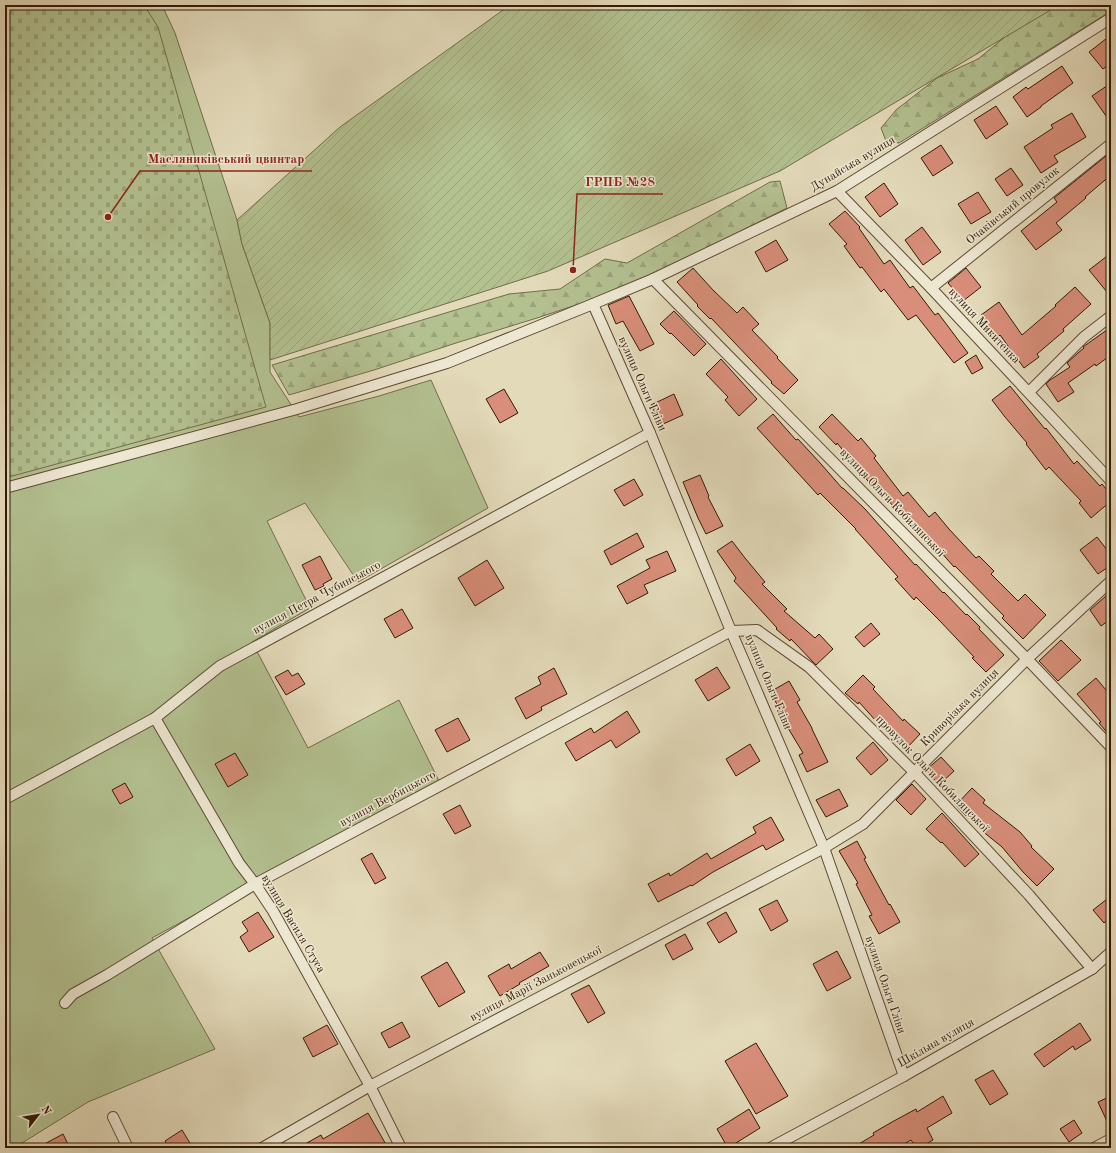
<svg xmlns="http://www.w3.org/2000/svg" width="1116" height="1153" viewBox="0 0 1116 1153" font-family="'Old Standard TT',serif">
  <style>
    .grass { fill: #b3c090; stroke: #736d4a }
    .forest { fill: url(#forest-firs); stroke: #736d4a }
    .cemetery { fill: url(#cemetery-stones); stroke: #736d4a }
    .garden { fill: url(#garden-furrows); stroke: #736d4a }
    .building { fill: #d88e7a; stroke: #331a04 }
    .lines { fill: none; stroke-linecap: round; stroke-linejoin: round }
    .minor-casing { stroke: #5f4a32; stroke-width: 12 }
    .minor { stroke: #ede7d2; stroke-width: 10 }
    .labels { text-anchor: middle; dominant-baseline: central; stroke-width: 3; stroke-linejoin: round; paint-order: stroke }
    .street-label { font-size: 12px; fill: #331a04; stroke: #ede7d2 }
    .leader { fill: none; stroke: #8f2418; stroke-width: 1.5 }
    .callout-dot { fill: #8f2418; stroke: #ede7d2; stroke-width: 1.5 }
    .callout-label { font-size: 13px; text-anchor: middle; font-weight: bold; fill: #8f2418; stroke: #ede7d2; stroke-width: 3; stroke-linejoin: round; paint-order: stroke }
  </style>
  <defs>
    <pattern id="forest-firs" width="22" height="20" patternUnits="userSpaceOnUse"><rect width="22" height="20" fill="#b3c090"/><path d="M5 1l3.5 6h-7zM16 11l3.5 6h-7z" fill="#9aa47b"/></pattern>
    <pattern id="cemetery-stones" width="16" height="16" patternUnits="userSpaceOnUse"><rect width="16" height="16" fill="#b3c090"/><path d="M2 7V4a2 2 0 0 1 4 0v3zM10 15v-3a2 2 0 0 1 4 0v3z" fill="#9aa47b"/></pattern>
    <pattern id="garden-furrows" width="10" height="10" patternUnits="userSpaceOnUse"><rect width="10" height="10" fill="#b3c090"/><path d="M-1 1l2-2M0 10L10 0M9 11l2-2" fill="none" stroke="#9aa47b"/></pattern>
  </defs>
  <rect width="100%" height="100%" fill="#e3daba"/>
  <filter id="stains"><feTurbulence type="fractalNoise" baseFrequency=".005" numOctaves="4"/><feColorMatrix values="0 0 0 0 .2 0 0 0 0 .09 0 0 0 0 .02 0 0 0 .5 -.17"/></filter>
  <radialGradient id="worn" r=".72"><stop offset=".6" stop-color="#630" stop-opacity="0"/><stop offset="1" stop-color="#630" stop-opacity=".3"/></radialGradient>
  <path class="grass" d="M5,5H162L175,33L237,220L242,244L270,323V372L299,417L379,396L431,380L488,508L358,582L305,503L267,521L310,608L252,642L308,748L399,700L439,781L152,938L215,1049L88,1102L14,1148H5Z"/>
  <g class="forest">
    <path d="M1044,5H1111V11L899,143L886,141L881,128L896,110L937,78L978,59Z"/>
    <path d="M780,181L787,208L621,290L537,318L456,343L374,370L289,395L272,365L509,294L560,289L605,259L627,263L770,182Z"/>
  </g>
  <path class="cemetery" d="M5,5H144L158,27L266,407L5,478Z"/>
  <path class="garden" d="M510,5H1059L780,171L548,271L270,360V323L242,244L237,220L340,127Z"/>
  <g class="building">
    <path d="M1111,35V63L1103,69L1089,52Z"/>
    <path d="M1062,66L1073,83L1041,106V107L1027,117L1013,97L1026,87L1028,89Z"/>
    <path d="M1111,83V123L1092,96Z"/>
    <path d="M996,106L1008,124L986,139L974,120Z"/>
    <path d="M1072,113L1086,137L1054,156L1058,162L1041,173L1024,147L1053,128L1051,125Z"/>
    <path d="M941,145L953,163L933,176L921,158Z"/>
    <path d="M1111,152V175L1085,197L1086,198L1056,223L1062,230L1036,250L1021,231L1057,202L1054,198Z"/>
    <path d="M1011,168L1023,185L1007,196L995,179Z"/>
    <path d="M884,183L898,204L880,217L865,197Z"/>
    <path d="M978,192L991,212L971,224L958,204Z"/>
    <path d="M845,211L860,227L859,228L884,264L890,260L910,288L913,286L935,315L938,313L968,353L954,363L916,315L908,320L884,289L881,292L862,267L860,268L844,246L847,244L829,224Z"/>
    <path d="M922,227L941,252L923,265L905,240Z"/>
    <path d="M776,240L788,260L766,272L755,252Z"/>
    <path d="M1111,253V297L1089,270Z"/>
    <path d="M693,268L713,290L737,313L743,307L759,324L752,330L778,357L777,358L798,380L784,394L771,383L772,382L711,318L710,319L697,306L698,305L677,282Z"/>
    <path d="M966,268L981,287L963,301L948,283Z"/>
    <path d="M1075,287L1091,304L1063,329L1064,331L1037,354L1039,357L1024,368L1000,335L997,338L981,315L999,302L1022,335L1056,306L1055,305Z"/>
    <path d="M629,296L654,344L640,351L623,321L616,324L608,305Z"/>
    <path d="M674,311L706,344L694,356L671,333L670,334L660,324Z"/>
    <path d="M1111,327V355L1096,366L1095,364L1068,383L1074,392L1058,402L1046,384L1050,380L1070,367L1067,363L1078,353L1084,348L1083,347Z"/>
    <path d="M976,355L983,368L972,374L965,362Z"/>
    <path d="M721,359L757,399L739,416L725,400L728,397L706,374Z"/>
    <path d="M1010,386L1045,429L1046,428L1074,464L1077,461L1100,486L1102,484L1111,495V501L1091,518L1079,503L1081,501L1049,467L1046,470L1026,444L1027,443L1005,417L992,400Z"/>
    <path d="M504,389L518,413L500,423L486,399Z"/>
    <path d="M674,394L683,415L661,425L651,405Z"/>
    <path d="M773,414L796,440L798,439L821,464L842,488H843L865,509L915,565L916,564L943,593L944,592L966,615L967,614L980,627L979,629L1004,655L986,672L972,658L974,657L939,620L916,597L914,600L895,579L898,577L855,529H856L820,493L818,495L757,428Z"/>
    <path d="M832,414L858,441L861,438L876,456L874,458L903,496L908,492L929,517L935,512L949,529L976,558L979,556L994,571L991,574L1018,601L1025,594L1046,615L1023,639L1002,618L1004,616L955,566L954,567L933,543L932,544L911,519L907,523L883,494L880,496L837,443L836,445L819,427Z"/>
    <path d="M700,475L709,496L708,497L723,526L706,534L698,518L683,482Z"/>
    <path d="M634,479L643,495L624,506L614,490Z"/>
    <path d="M637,533L644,547L611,565L604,551Z"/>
    <path d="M1097,537L1111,555V565L1098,574L1080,550Z"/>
    <path d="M732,541L745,558L765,582L762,584L787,609L784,611L815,638L819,634L833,649L816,665L791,639L790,641L776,629L777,628L734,581L736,578L717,551Z"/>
    <path d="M667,551L676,571L644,585L648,593L627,604L617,586L650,568L646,560Z"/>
    <path d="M320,556L332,579L323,584L324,586L315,590L302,565Z"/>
    <path d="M487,560L504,588L475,606L458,578Z"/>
    <path d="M1106,596L1111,602V619L1101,626L1090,610Z"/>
    <path d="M402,609L413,628L395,638L384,619Z"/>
    <path d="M871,623L880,634L864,647L855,637Z"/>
    <path d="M1061,640L1081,660L1058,681L1039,661Z"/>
    <path d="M717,667L730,688L708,701L695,680Z"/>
    <path d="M554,668L567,694L541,707L542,710L526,719L515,698L541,684L538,677Z"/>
    <path d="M288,670L292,676L298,673L305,684L286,695L275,677Z"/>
    <path d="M863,675L875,687L873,689L903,721L904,719L920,734L906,749L876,721L859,702L858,704L845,693Z"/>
    <path d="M1096,678L1111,696V737L1099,723L1101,722L1077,694Z"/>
    <path d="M789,681L800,700L797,702L812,728V729L828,762L807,772L799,755L803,753L785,723L787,722L770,692Z"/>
    <path d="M627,711L640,732L616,748L611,740L576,761L565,743L591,728L594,733Z"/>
    <path d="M458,718L470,740L447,752L435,730Z"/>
    <path d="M873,742L888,760L871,775L856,758Z"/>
    <path d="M750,744L760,761L736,776L726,759Z"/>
    <path d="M235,753L248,775L228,787L215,764Z"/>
    <path d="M941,757L954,771L939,785L926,770Z"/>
    <path d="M125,783L133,797L120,804L112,790Z"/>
    <path d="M912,784L926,799L911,815L896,800Z"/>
    <path d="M972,788L985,800L983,803L1020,832L1032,846L1031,847L1054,869L1037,886L1023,872L1002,847L981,830L983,828L969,813L966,816L956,805Z"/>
    <path d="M839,789L848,806L826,817L816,800Z"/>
    <path d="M460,805L471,826L455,834L443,814Z"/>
    <path d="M942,813L979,854L965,867L942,842L941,843L926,829Z"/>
    <path d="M771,817L784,840L766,850L763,845L713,872L692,886L691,885L658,902L648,884L669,873L670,876L707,853L711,859L756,833L753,827Z"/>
    <path d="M857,841L866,858L864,859L889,905L890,904L900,922L879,934L869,916L872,915L856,884L858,883L839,851Z"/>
    <path d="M372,853L386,878L375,884L361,859Z"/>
    <path d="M1111,896V917L1104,923L1093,910Z"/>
    <path d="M777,900L788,921L771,931L759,909Z"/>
    <path d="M258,912L274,937L249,952L240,937L248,931L242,922Z"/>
    <path d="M726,912L737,932L719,943L707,923Z"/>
    <path d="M685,934L693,949L673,960L665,945Z"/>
    <path d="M837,951L851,978L827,991L813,964Z"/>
    <path d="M540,952L549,966L519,983L520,984L500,996L488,976L509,964L511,969Z"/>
    <path d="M447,962L465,992L439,1007L421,977Z"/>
    <path d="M589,985L605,1013L588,1023L571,994Z"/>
    <path d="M402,1022L410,1037L389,1048L381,1033Z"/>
    <path d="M1080,1023L1091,1040L1075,1050L1073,1046L1044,1067L1034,1054Z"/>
    <path d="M327,1025L338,1044L313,1057L303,1038Z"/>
    <path d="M756,1043L788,1096L756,1114L725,1061Z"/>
    <path d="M993,1070L1008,1094L990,1105L975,1080Z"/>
    <path d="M943,1096L952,1113L927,1128L933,1140L919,1148H916L911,1140L897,1148H852L874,1135L873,1133L892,1122L916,1109L917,1112Z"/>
    <path d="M1111,1096V1130L1098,1102Z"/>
    <path d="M749,1109L760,1128L728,1148L717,1129Z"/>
    <path d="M368,1113L388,1148H298L321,1135L323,1139Z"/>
    <path d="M1074,1120L1082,1133L1069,1142L1060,1129Z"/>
    <path d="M182,1130L193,1148H169L165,1141Z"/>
    <path d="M63,1134L70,1148H37Z"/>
  </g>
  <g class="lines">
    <g class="minor-casing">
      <g id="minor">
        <path d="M837,191L931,288L1111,481"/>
        <path d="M653,279L1027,659L1111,747"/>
        <path d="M931,288L1111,144"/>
        <path d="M593,304L650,433L731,631L824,848L904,1076"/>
        <path d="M1029,392L1084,337L1111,316"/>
        <path d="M5,488L297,409L447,363L593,304L653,279L837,191L1111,18"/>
        <path d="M155,718L239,863L255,884L273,911L370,1086L401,1148"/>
        <path d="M5,799L155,718L220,666L650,433"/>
        <path d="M65,1003L73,994L107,975L255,884L731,631L757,630L809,667L915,773L1029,895L1092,969"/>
        <path d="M113,1117L128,1148"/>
        <path d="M262,1148L370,1086L824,848L863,824L1027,659L1111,581"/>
        <path d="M770,1148L904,1076L1092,969L1111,952"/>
        <path d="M1094,1148L1111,1139"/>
      </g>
    </g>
    <use href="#minor" class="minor"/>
  </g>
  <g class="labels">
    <g class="street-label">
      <text transform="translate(853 164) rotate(-31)">Дунайська вулиця</text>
      <text transform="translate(1013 206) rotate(-39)">Очаківський провулок</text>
      <text transform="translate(984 326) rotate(47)">вулиця Микитенка</text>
      <text transform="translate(642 384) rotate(66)">вулиця Ольги Гліви</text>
      <text transform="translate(892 503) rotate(46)">вулиця Ольги Кобилянської</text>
      <text transform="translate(317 598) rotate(-28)">вулиця Петра Чубинського</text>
      <text transform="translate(768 682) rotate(67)">вулиця Ольги Гліви</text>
      <text transform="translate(960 708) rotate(-45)">Криворізька вулиця</text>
      <text transform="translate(932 774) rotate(46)">провулок Ольги Кобилянської</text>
      <text transform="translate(388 799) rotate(-28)">вулиця Вербицького</text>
      <text transform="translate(293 924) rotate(59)">вулиця Василя Стуса</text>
      <text transform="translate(536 984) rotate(-28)">вулиця Марії Заньковецької</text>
      <text transform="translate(885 985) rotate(71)">вулиця Ольги Гліви</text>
      <text transform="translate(936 1043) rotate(-30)">Шкільна вулиця</text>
    </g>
  </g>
  <path class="leader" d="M108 217L140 171H312M573 270L577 194H663"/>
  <g class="callout-dot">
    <circle cx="108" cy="217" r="4"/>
    <circle cx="573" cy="270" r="4"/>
  </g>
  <g class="callout-label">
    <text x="226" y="163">Масляниківський цвинтар</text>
    <text x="620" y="186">ГРПБ №28</text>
  </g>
  <rect width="1116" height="1153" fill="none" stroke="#e3daba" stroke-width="20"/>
  <rect x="6" y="6" width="1104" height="1141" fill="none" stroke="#331a04" stroke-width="2"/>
  <rect x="10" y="10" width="1096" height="1133" fill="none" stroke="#331a04"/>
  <g transform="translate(38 1115) rotate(59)" stroke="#ede7d2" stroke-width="3" paint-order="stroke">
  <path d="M0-3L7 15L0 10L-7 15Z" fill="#331a04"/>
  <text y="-6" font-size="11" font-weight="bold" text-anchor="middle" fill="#331a04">N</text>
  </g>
  <rect width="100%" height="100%" filter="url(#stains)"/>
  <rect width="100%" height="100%" fill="url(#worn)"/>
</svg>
